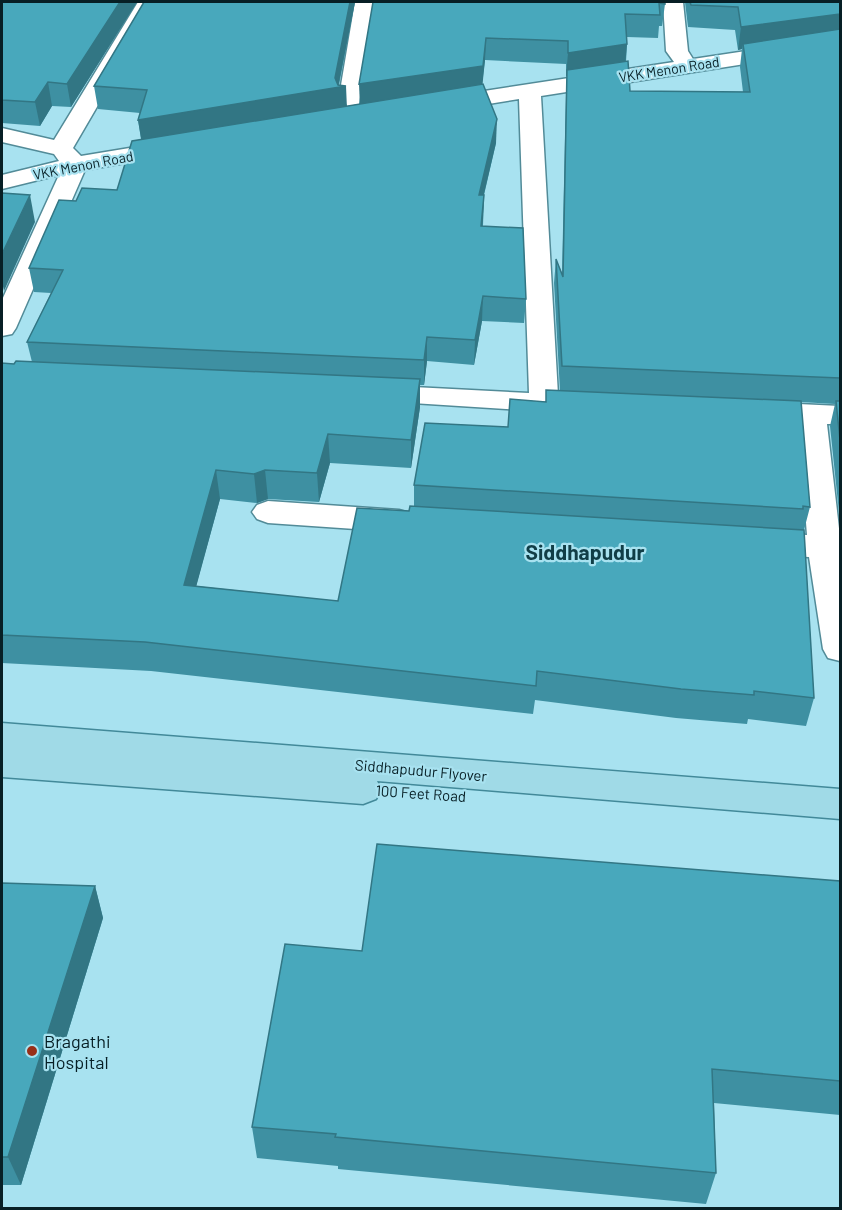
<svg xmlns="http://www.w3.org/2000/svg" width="842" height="1210" viewBox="0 0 842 1210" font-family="Barlow,sans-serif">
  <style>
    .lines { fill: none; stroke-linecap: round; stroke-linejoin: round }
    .minor-casing { stroke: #528b98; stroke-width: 3 }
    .major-casing { stroke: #428999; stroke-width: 3 }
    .minor { fill: #fff; fill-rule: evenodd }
    .major { fill: #a0dae7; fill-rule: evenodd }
    .wall { fill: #3e90a2; fill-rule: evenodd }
    .shaded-wall { fill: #327684 }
    .building { fill: #48a8bc; stroke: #327684; stroke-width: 1.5 }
    .poi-dot { fill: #982f18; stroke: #a8e2f0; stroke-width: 2 }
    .labels { text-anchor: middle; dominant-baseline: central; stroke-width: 4.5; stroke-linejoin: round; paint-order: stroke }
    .far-street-label { font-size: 14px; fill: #071f25; stroke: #a8e2f0 }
    .street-label { font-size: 15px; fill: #071f25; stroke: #a8e2f0 }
    .near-poi-label { font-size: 18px; fill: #071f25; stroke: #a8e2f0; text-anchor: start }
    .district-label { font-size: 21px; font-weight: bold; fill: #113e47; stroke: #a8e2f0 }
  </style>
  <rect width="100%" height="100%" fill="#a8e2f0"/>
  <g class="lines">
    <g class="minor-casing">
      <g id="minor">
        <path d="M138,2H158L73,148L81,156L172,141L180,143L184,148L180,153L172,155L85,170L16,328L12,334L2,336V300L59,175L2,189V175L59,161L54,154L2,142V128L54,140Z"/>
        <path d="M355,2H375L362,93L405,86L413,88L416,93L413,98L405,100L302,117L294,115L291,110L294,105L339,97Z"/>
        <path d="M663,2H683L688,51L693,59L840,37V49L541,96L558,395L564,397L568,403L564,409L554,412L365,400L361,394L365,388L375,385L529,393L519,99L445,111L437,109L434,104L437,99L445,97L674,62L666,51Z"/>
        <path d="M758,402L840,406V424H827L840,537V661L828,658L823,649L809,557L761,555L750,552L745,544L750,536L761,533L807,535L798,422L748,417L744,411L748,405Z"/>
        <path d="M268,501L399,510L410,513L415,521L410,529L399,532L268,523L257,519L252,512L257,505Z"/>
      </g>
    </g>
    <g class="major-casing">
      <path id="major" d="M2,723L840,789V819L377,781L381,789L376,799L363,804L2,777Z"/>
    </g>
    <use href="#minor" class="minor"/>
    <use href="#major" class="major"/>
  </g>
  <g class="wall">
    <path d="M2,2H137L71,107L52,106L40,126L2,123Z"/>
    <path d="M144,2H355L339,85L347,106L359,104L373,2L665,4L662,26H659L658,38L627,37V44L626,62L630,91L743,92L740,67L742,49L738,50L735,30L688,27L685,2H840V522L830,426L835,404L801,402L810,507L804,530L814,698L806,726L748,719L747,724L676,718L535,700L533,714L151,671L2,663V363L14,364L32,362L27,342L51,293L34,292L29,268L76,201L117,190L141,139L138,120L140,113L98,109L94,86ZM485,60L566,64V76H567L566,93L562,273L556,259L554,283L560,391L508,427L414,485V506L409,511L338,601L196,586L220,499L257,503L268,499L319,502L330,463L411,468L420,407V385H424L427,361L474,365L482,321L524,323L526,299L483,226L484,195L496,143L482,84Z"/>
    <path d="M840,881V1115L714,1103L716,1173L706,1204L338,1169V1166L257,1158L252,1127L362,951Z"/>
    <path d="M2,883L95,886L103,918L21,1185H2Z"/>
  </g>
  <g class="shaded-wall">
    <path d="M120,2H137L71,107L67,84Z"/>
    <path d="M350,2H355L338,87L346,86L347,109L142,144L138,120L335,78Z"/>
    <path d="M840,14V35L743,44L742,49L738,50L741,27Z"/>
    <path d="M486,38L485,60L482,89L360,107L359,84Z"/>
    <path d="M627,44L625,67L566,76L568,53Z"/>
    <path d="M48,82L52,106L40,126L35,102Z"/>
    <path d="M497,119L496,143L478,219L479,195Z"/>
    <path d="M30,195L35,222L4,291L2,282V254Z"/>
    <path d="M484,195L483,219L480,250L481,226Z"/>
    <path d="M483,296L482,321L474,365L475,340Z"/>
    <path d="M427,337V361L424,385V360Z"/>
    <path d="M420,379V407L411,468V440Z"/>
    <path d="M328,434L330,463L319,502L317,473Z"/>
    <path d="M216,470L220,499L189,613L184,585Z"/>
    <path d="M265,470L268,499L257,503L254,474Z"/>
    <path d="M95,886L103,918L21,1185L8,1157Z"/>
  </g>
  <g class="building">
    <path d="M2,2H120L67,84L48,82L35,102L2,100Z"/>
    <path d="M144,2H350L335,78L338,85L346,86L138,120L147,90L94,86Z"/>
    <path d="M373,2H665V4L659,3L660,15L625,14L627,44L568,53V41L486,38L483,66L359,84Z"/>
    <path d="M690,2H840V14L741,27L738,7L691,5Z"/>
    <path d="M840,29V378L562,366L556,259L563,277L567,70L628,61L630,91L750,92L743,44Z"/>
    <path d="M483,84L497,119L479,195H484L481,226L523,228L526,299L483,296L475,340L427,337L424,360L27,342L63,270L29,268L59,200L76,201L82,188L117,190L132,141Z"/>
    <path d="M2,193L30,195L2,254Z"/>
    <path d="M16,361L420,379L411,440L328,434L317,473L265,470L254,474L216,470L184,585L338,601L357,508L409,511L410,506L804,530L814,698L754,691V695L681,689L537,671L536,686L145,642L2,635V363L14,364Z"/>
    <path d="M546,390L801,401L810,507L803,506V509L414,485L425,423L508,427L510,399L546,402Z"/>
    <path d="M836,401H840V440Z"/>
    <path d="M377,844L840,881V1081L712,1069L716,1173L335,1137L336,1134L252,1127L285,944L362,951Z"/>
    <path d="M2,883L95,886L8,1157H2Z"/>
  </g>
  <circle class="poi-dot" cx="32" cy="1051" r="6"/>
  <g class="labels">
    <g class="far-street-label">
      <text transform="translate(669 69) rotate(-9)">VKK Menon Road</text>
      <text transform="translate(83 165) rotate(-11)">VKK Menon Road</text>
    </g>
    <g class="street-label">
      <text transform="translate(421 770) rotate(5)">Siddhapudur Flyover</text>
      <text transform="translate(421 793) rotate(4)">100 Feet Road</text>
    </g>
    <g class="near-poi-label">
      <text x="44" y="1041">Bragathi<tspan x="44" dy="21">Hospital</tspan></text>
    </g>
    <g class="district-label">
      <text x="585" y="551">Siddhapudur</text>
    </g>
  </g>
  <rect width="842" height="1210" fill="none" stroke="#071f25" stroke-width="6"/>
</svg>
